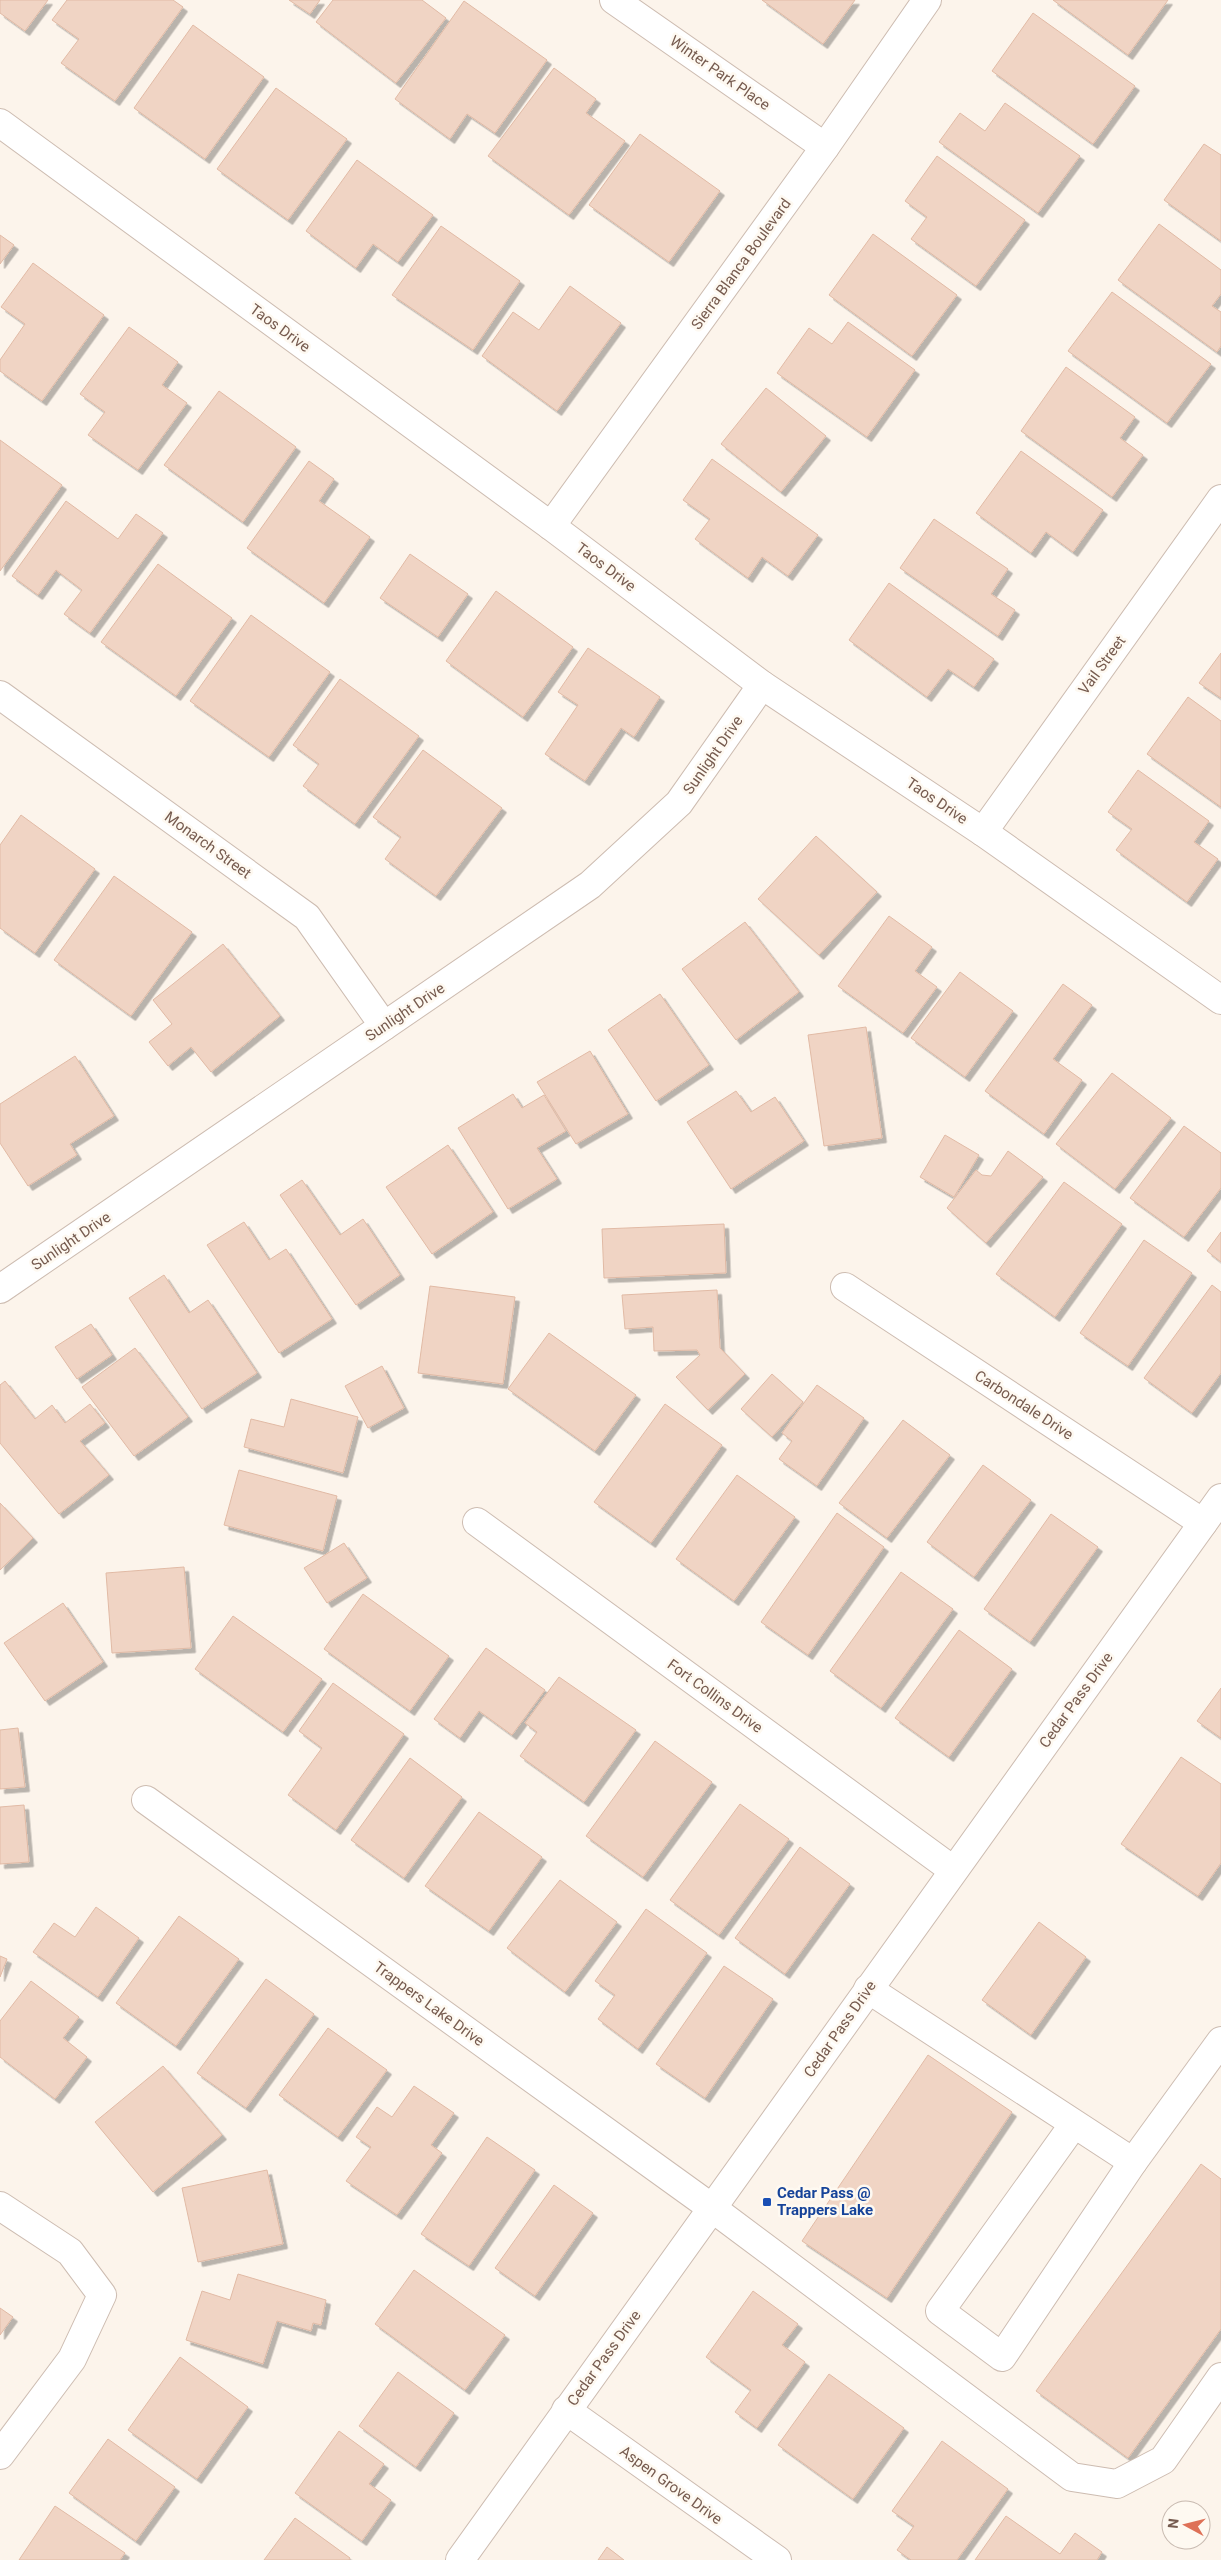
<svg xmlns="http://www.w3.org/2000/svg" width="1221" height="2560" viewBox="0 0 1221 2560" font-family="Roboto,sans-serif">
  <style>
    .building { fill: #f0d4c4; stroke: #e1baa5; filter: url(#shadow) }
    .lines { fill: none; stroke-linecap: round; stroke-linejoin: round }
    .minor-casing { stroke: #cdbcb1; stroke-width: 30 }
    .minor { stroke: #fff; stroke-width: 28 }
    .transit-dot { fill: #1a4fb4; stroke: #fef9f1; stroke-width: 2 }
    .labels { text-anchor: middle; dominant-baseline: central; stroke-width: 5; stroke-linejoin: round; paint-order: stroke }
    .street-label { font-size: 15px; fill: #765b4f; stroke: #fef9f1 }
    .transit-label { font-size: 15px; font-weight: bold; fill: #164399; stroke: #fef9f1; text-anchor: start }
  </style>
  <defs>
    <filter id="shadow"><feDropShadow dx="4.5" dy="4.5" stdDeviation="0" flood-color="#0004"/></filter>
  </defs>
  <rect width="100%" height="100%" fill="#fcf4eb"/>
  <g class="building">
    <path d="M0,0H48L25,31L0,13Z"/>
    <path d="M67,0H173L183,7L115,101L61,63L79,39L52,20Z"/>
    <path d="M289,0H320L310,14Z"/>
    <path d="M333,0H422L446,18L396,83L316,22Z"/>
    <path d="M762,0H855L823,44Z"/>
    <path d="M1053,0H1168L1128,55Z"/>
    <path d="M464,1L547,60L495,133L467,114L450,139L395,99Z"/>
    <path d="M1033,13L1135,86L1093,144L992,71Z"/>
    <path d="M193,25L264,77L205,159L134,108Z"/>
    <path d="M554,68L596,99L586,113L625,141L569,215L488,156Z"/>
    <path d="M276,88L347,139L288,220L217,169Z"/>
    <path d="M1005,103L1080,156L1038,213L939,142L960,113L985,131Z"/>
    <path d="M640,134L720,191L669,262L589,205Z"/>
    <path d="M1204,144L1221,155V241L1164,200Z"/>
    <path d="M937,156L1025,220L976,286L911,239L927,217L905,201Z"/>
    <path d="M357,160L433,215L398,262L373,244L356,268L306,231Z"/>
    <path d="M1159,224L1221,270V294L1212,306L1221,312V346L1217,352L1118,280Z"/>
    <path d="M441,226L520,281L473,350L392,295Z"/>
    <path d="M873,234L957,295L912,356L829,295Z"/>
    <path d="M0,235L14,245L0,264Z"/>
    <path d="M33,263L104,315L42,401L0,371V360L25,324L1,307Z"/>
    <path d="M570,286L621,323L557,411L482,356L513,312L539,330Z"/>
    <path d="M1112,292L1211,364L1167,423L1068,351Z"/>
    <path d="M848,322L915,370L867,437L777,373L809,328L832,344Z"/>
    <path d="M129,327L178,362L162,385L187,403L138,470L88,435L105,412L80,394Z"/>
    <path d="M1066,367L1135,417L1120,438L1143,455L1112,497L1021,431Z"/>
    <path d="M766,388L826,436L781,492L721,444Z"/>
    <path d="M219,391L296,447L243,522L164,465Z"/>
    <path d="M0,440L62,485L0,571Z"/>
    <path d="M1021,451L1103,510L1073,552L1046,532L1031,553L976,513Z"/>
    <path d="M712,459L818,535L788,576L762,557L748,578L695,539L710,519L683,500Z"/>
    <path d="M309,461L334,479L319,501L370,537L324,603L247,548Z"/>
    <path d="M66,501L118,539L136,514L163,533L90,633L64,614L82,590L56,570L38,595L12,576Z"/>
    <path d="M934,519L1008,569L991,594L1015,610L998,636L900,568Z"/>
    <path d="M410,554L468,594L438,637L380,598Z"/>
    <path d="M158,564L232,618L176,696L101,642Z"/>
    <path d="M889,583L994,659L974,687L948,669L927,697L849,640Z"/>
    <path d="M496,591L573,647L523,717L446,661Z"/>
    <path d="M251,615L330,672L269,757L190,701Z"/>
    <path d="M588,648L660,697L634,737L621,728L585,781L545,754L578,705L558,692Z"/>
    <path d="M1221,653V698L1199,683Z"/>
    <path d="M340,679L419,736L355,824L303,786L319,764L293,745Z"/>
    <path d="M1188,697L1221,721V807L1147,754Z"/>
    <path d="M423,750L502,808L436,896L385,859L401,837L373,817Z"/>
    <path d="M1138,770L1209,821L1194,842L1218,859L1187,902L1116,850L1132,829L1108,812Z"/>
    <path d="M21,815L95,869L35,953L0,928V845Z"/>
    <path d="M816,836L877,892L819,955L758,899Z"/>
    <path d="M114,876L192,932L131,1016L54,960Z"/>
    <path d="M889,916L932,947L915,971L937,987L903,1033L838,986Z"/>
    <path d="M745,922L799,992L736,1040L682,969Z"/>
    <path d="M223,944L280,1016L211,1072L191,1047L168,1066L149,1042L172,1024L153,1000Z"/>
    <path d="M960,972L1013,1011L965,1077L911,1038Z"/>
    <path d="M1063,984L1092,1005L1053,1059L1082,1080L1044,1134L985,1091Z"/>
    <path d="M660,994L709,1065L656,1101L608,1030Z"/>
    <path d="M866,1027L882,1138L824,1146L808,1035Z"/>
    <path d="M590,1051L628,1114L576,1144L537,1082Z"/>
    <path d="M75,1056L114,1116L70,1144L77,1155L28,1186L0,1143V1104Z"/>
    <path d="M1112,1073L1171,1118L1115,1189L1056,1144Z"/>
    <path d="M736,1091L751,1112L775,1097L804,1141L731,1189L687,1122Z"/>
    <path d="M513,1094L522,1108L544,1095L566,1131L537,1148L557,1179L508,1209L458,1128Z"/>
    <path d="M1184,1126L1221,1153V1188L1184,1237L1130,1198Z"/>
    <path d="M945,1135L979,1155L954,1197L920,1177Z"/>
    <path d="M448,1145L493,1212L432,1254L386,1187Z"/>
    <path d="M1008,1151L1043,1177L986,1243L947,1208L976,1170L982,1175L991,1176Z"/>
    <path d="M302,1180L340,1235L363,1219L400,1275L356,1305L280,1195Z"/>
    <path d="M1064,1182L1122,1224L1055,1317L996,1274Z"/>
    <path d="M244,1222L269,1260L286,1249L332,1319L279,1353L207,1245Z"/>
    <path d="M724,1224L726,1273L604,1278L602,1229Z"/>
    <path d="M1221,1232V1262L1207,1251Z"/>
    <path d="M1144,1240L1192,1273L1128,1366L1080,1333Z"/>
    <path d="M164,1275L189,1313L208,1300L257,1373L202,1409L129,1298Z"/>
    <path d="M1212,1285L1221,1292V1373L1192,1413L1144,1378Z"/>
    <path d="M430,1286L515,1297L503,1384L418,1373Z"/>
    <path d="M717,1290L720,1348L745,1374L708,1410L676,1377L700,1355L697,1350L654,1351L653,1327L625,1329L622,1295Z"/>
    <path d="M91,1324L112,1355L77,1379L55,1347Z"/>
    <path d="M549,1333L636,1395L595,1451L508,1389Z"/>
    <path d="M135,1348L188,1417L134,1456L82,1387Z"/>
    <path d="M382,1366L404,1408L368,1428L345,1386Z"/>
    <path d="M772,1374L803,1402L772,1437L741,1409Z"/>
    <path d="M5,1381L35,1419L52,1405L65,1423L90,1404L105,1423L80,1441L109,1475L59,1514L0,1443V1385Z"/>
    <path d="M817,1385L864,1418L817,1486L779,1459L792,1441L782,1433Z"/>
    <path d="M291,1399L358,1417L343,1473L244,1447L251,1419L284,1427Z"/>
    <path d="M665,1404L722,1445L651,1543L594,1502Z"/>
    <path d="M903,1420L950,1455L887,1538L839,1503Z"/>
    <path d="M983,1465L1031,1500L974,1577L927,1542Z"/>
    <path d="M239,1470L337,1496L323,1551L224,1525Z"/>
    <path d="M737,1475L795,1517L734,1601L676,1559Z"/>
    <path d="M0,1503L33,1538L0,1570Z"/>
    <path d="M837,1513L884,1547L808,1655L761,1622Z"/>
    <path d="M1051,1514L1098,1547L1030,1642L984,1609Z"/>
    <path d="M344,1543L367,1578L327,1603L304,1568Z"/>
    <path d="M184,1567L191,1648L112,1653L106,1573Z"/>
    <path d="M901,1572L953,1609L881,1708L830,1671Z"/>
    <path d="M363,1594L449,1656L410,1711L324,1649Z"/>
    <path d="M63,1603L103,1662L45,1701L4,1643Z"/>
    <path d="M233,1616L322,1679L283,1732L195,1669Z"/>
    <path d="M959,1630L1012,1669L949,1757L895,1718Z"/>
    <path d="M486,1648L545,1690L512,1735L479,1711L460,1738L434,1719Z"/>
    <path d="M559,1677L636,1730L584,1802L520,1756L537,1732L525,1723Z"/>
    <path d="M333,1683L404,1734L336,1830L288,1795L322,1748L299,1731Z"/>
    <path d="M1221,1688V1738L1197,1721Z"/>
    <path d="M18,1728L25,1787L0,1789V1730Z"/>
    <path d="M655,1741L712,1782L643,1877L586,1836Z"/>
    <path d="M1181,1757L1221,1784V1863L1198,1896L1121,1844Z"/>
    <path d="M410,1758L462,1797L404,1878L351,1840Z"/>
    <path d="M740,1804L789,1839L719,1935L670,1900Z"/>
    <path d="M24,1805L29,1862L0,1864V1807Z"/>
    <path d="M479,1812L542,1857L489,1931L425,1886Z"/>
    <path d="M800,1847L850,1884L785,1974L735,1938Z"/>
    <path d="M560,1880L617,1922L565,1992L507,1948Z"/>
    <path d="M96,1907L139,1938L98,1997L33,1952L54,1923L75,1937Z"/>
    <path d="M646,1909L707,1953L638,2049L598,2019L615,1995L595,1981Z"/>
    <path d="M179,1916L239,1959L176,2046L116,2003Z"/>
    <path d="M1039,1922L1086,1957L1031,2035L982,2000Z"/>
    <path d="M0,1956L7,1959L0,1977Z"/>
    <path d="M724,1966L773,1999L705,2098L656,2064Z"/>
    <path d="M266,1979L314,2014L246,2108L197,2073Z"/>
    <path d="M31,1981L79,2017L63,2038L87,2057L55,2099L0,2057V2021Z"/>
    <path d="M328,2028L387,2070L338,2137L279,2095Z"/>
    <path d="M928,2055L1012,2112L887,2298L802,2241Z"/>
    <path d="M163,2066L222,2135L153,2192L95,2122Z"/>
    <path d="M414,2086L454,2113L431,2145L442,2153L397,2215L346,2181L371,2147L356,2137L377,2107L392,2117Z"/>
    <path d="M487,2137L535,2170L469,2266L421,2234Z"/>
    <path d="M1201,2164L1221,2179V2329L1128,2458L1036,2391Z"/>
    <path d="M267,2170L283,2244L198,2262L182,2188Z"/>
    <path d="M554,2185L593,2213L535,2296L495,2268Z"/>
    <path d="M414,2270L505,2335L465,2390L375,2324Z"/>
    <path d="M238,2274L326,2300L321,2325L313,2323L311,2331L277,2321L263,2364L186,2340L202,2291L230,2300Z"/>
    <path d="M753,2291L798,2324L782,2345L805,2362L757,2428L735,2412L751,2390L706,2357Z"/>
    <path d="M0,2308L13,2317L0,2335Z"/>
    <path d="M180,2357L248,2407L197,2479L128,2430Z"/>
    <path d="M398,2372L454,2413L416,2467L359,2426Z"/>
    <path d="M829,2374L904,2428L853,2499L778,2445Z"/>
    <path d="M339,2431L384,2464L369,2484L391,2500L362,2541L295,2493Z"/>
    <path d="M108,2439L175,2487L136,2541L69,2493Z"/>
    <path d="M942,2441L1008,2489L957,2560H911L897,2550L914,2526L892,2511Z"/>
    <path d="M55,2506L125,2553L120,2560H19Z"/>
    <path d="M1006,2516L1060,2554L1075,2533L1102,2552L1097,2560H975Z"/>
    <path d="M295,2518L350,2558L349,2560H264Z"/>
    <path d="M607,2547L624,2560H598Z"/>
  </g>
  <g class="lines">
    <g class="minor-casing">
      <g id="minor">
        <path d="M614,0L825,147"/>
        <path d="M0,123L551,526L762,685L983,832L1221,1000"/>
        <path d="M551,526L825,147L927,0"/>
        <path d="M0,695L307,917L384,1026"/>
        <path d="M983,832L1221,499"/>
        <path d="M845,1287L1203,1523"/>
        <path d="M0,1289L590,885L679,803L762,685"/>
        <path d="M477,1522L953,1870"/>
        <path d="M146,1800L712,2208L1072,2477L1117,2484L1163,2460L1221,2377"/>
        <path d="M868,1989L1133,2162L1002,2357L940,2311L1074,2124"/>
        <path d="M1133,2162L1221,2041"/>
        <path d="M0,2206L70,2252L102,2295L72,2359L0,2455"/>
        <path d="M566,2410L777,2560"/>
        <path d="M460,2560L1221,1498"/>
      </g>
    </g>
    <use href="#minor" class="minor"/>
  </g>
  <rect class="transit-dot" x="762" y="2197" width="10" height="10" rx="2.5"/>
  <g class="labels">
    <g class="street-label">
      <text transform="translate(720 73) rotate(35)">Winter Park Place</text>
      <text transform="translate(741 264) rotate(-54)">Sierra Blanca Boulevard</text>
      <text transform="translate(280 328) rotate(36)">Taos Drive</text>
      <text transform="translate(606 567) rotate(37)">Taos Drive</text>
      <text transform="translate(1102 665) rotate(-54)">Vail Street</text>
      <text transform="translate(713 755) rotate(-55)">Sunlight Drive</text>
      <text transform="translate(937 801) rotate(34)">Taos Drive</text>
      <text transform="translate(208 845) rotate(36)">Monarch Street</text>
      <text transform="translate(405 1012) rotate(-34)">Sunlight Drive</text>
      <text transform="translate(71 1241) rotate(-34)">Sunlight Drive</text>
      <text transform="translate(1024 1405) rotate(33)">Carbondale Drive</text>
      <text transform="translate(715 1696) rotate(36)">Fort Collins Drive</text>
      <text transform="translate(1076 1700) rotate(-54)">Cedar Pass Drive</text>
      <text transform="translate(429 2004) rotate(36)">Trappers Lake Drive</text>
      <text transform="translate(840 2029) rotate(-55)">Cedar Pass Drive</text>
      <text transform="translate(604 2358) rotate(-54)">Cedar Pass Drive</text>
      <text transform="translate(671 2485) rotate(36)">Aspen Grove Drive</text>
    </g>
    <g class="transit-label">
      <text x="777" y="2193">Cedar Pass @<tspan x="777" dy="17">Trappers Lake</tspan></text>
    </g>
  </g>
  <g transform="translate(1186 2525) rotate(277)"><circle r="24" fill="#fef9f1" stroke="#c8bab0"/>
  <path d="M0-4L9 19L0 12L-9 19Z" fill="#de7157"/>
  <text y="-8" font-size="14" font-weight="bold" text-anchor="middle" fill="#765b4f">N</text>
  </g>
</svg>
